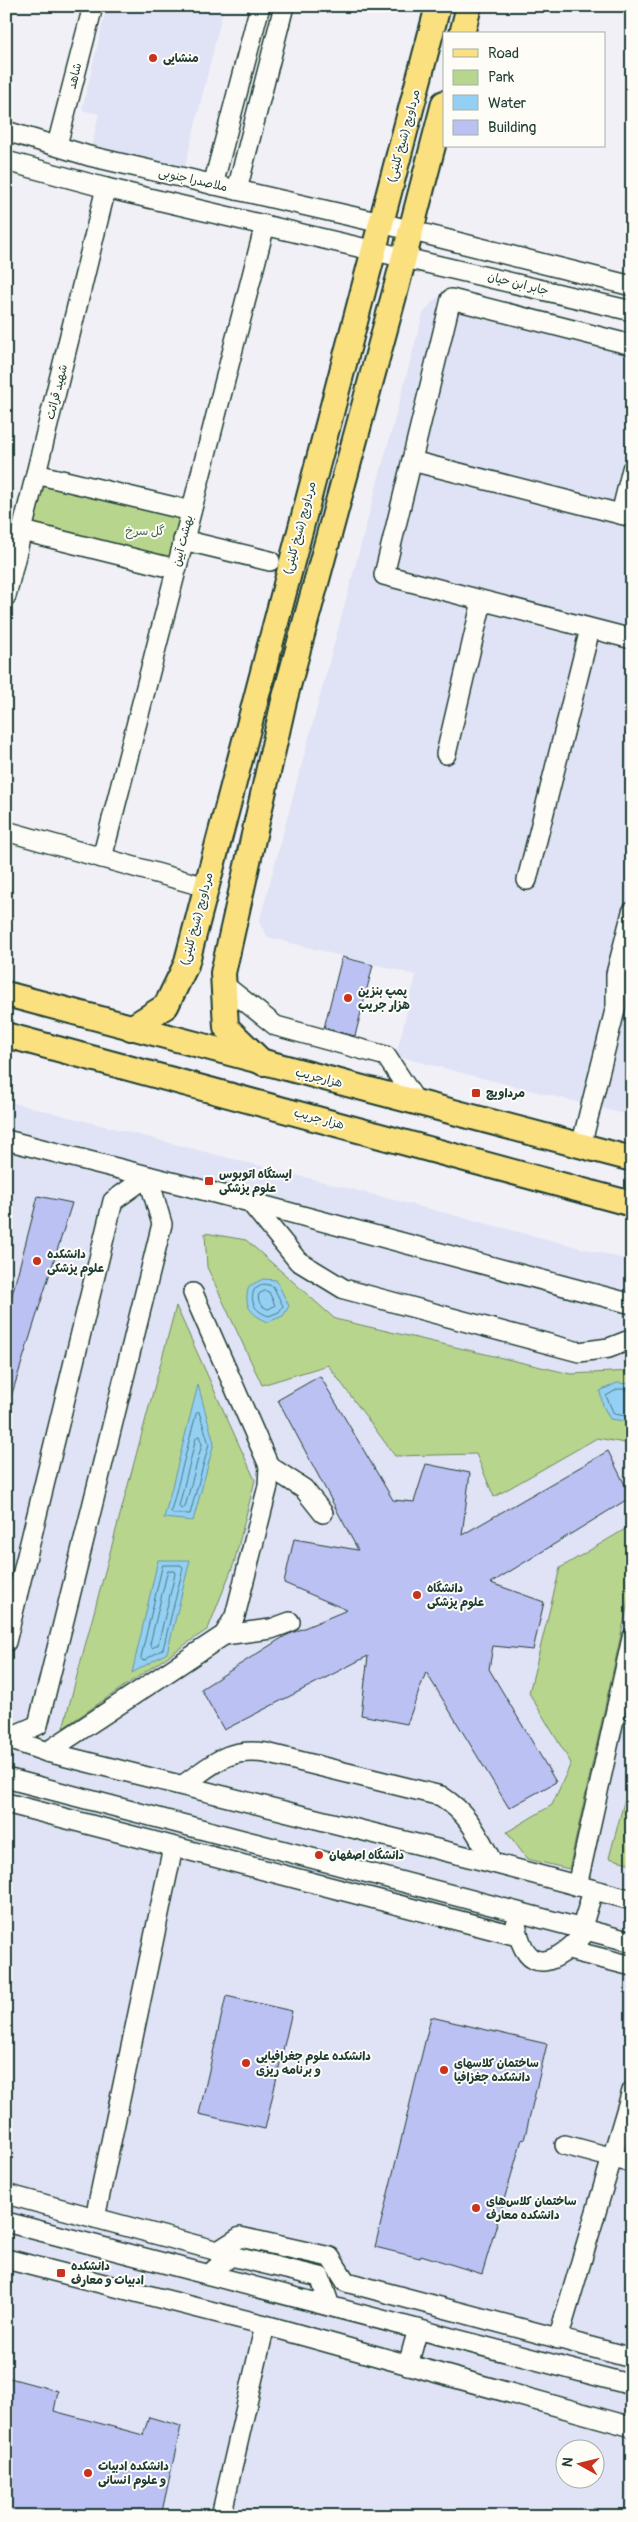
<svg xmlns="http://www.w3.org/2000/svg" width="638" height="2522" viewBox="0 0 638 2522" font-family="Pangolin,'Playpen Sans Arabic',sans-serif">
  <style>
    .built { fill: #e0e2f5; fill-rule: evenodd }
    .green { fill: #b8d58e; stroke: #6c8961 }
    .water { fill: #93d0f4; stroke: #6595a7 }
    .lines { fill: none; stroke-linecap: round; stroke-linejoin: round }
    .shore { stroke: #4d7881; stroke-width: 1 }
    .building { fill: #bcc1f3; stroke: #1f3d34 }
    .minor-casing { stroke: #1f3d34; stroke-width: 22 }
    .major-casing { stroke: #1f3d34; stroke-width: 28 }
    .minor { stroke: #fdfcf7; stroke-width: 19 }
    .major { stroke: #fbe080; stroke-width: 24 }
    .poi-dot { fill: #c8321e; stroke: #fdfcf7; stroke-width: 2 }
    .labels { text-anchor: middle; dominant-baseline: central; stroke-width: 4; stroke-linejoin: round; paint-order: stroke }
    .poi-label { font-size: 12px; font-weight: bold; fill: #1f3d34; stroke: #fdfcf7; text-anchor: start }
    .street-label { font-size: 12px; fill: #1f3d34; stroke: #fdfcf7 }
    .park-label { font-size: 12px; fill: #45634a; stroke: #fdfcf7 }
  </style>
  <rect width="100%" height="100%" fill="#f0f0f6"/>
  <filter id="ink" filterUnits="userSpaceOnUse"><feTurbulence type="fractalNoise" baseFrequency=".02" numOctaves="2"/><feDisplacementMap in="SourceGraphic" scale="10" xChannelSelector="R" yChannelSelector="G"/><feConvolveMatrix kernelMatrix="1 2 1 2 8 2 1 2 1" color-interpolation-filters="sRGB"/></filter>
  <g filter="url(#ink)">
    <g class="built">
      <path d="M107,6H224L184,171L91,148L99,114L82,110Z"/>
      <path d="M453,290L632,336V1116L396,1056L416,975L268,937L259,923L423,314L434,300Z"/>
      <path d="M6,1101L632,1261V2516H6ZM566,2450H596V2480H566Z"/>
    </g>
    <g class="green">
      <path d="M36,474L191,511L176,569L23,531Z"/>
      <path d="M205,1233L246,1240L335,1319L571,1374L632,1371V1459L630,1444L597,1438L494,1497L476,1454L395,1456L328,1365L262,1385L207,1267Z"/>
      <path d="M176,1306L255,1480L234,1563L208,1629L63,1728Z"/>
      <path d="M632,1525V1585L569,1869L527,1859L507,1832L552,1805L571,1763L529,1693L560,1568Z"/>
      <path d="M632,1772V1864L609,1858Z"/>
    </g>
    <g class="water">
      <path d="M263,1279L276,1280L289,1306L283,1316L268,1322C250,1314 243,1306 249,1286Z"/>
      <path d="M617,1383L632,1384L631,1422L610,1419L603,1406L600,1391Z"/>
      <path d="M198,1385L214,1443L193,1521L164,1518Z"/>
      <path d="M158,1560H190L167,1653L132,1673Z"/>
    </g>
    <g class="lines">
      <g class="shore">
        <path d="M264,1284L273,1286L283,1306L279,1312L269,1316C256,1312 249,1303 254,1290Z"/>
        <path d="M265,1291L269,1292L275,1305L269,1309C262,1308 256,1301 259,1294Z"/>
        <path d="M632,1389H618L606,1396L614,1414L632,1417"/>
        <path d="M199,1412L209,1444L190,1514H173L171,1511L196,1414Z"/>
        <path d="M199,1436L202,1444L185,1507L181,1509L179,1506L196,1438Z"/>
        <path d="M163,1565H181L183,1568L163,1649L143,1661L141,1658Z"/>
        <path d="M168,1571H174L175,1574L158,1645L152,1648L150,1645Z"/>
      </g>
    </g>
    <g class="building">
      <path d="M342,957L373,965L355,1036L324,1028Z"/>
      <path d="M38,1196L72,1203L10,1400L6,1399V1318Z"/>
      <path d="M320,1376L393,1500L414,1502L426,1464L470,1473L462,1535L608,1451L631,1497L491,1583L544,1602L533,1650L493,1646L489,1669L556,1782L509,1808L426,1672L407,1724L361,1715L368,1656L224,1730L201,1689L285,1636L347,1610L284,1583L294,1539L358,1550L278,1400Z"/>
      <path d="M226,1996L292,2011L265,2129L199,2114Z"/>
      <path d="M431,2017L547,2044L524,2140L522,2139L482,2274L421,2255L420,2258L375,2247Z"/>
      <path d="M6,2377L58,2391L54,2411L143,2435L149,2417L181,2426L161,2516H6Z"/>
    </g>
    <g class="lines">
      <g class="minor-casing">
        <g id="minor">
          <path d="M6,131L89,156L381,223L632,286"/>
          <path d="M57,145L93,6"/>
          <path d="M6,161L106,188L632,311"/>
          <path d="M213,185L260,6"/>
          <path d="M237,190L284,6"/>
          <path d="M632,345L451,299L384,575L632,639"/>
          <path d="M412,461L632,517"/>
          <path d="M36,474L191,511"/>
          <path d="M621,514L632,469"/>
          <path d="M23,531L176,569"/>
          <path d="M183,540L270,561"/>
          <path d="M6,596L106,188"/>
          <path d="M446,754L482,601"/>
          <path d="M6,831L206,887"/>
          <path d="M102,858L265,225"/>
          <path d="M527,880L590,629"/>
          <path d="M223,984L276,1026L386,1056L417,1103"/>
          <path d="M6,1140L250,1202L632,1304"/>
          <path d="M581,1146L616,1006V974L632,912"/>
          <path d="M250,1202L298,1261L344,1289L579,1352L609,1348L632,1339"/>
          <path d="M269,1466L304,1489L323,1513"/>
          <path d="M224,1635L271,1629L290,1622"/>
          <path d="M6,1642L113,1201L148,1176L162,1224L38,1725L8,1738L6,1736"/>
          <path d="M6,1738L47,1752L493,1863L632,1900"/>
          <path d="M47,1752L224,1635L235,1616L268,1486L269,1466L193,1293"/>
          <path d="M6,1778L632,1942"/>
          <path d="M183,1785C215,1763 226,1748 266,1753L441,1796C470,1815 477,1834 493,1863"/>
          <path d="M6,1803L518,1936"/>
          <path d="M577,1886L632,1638"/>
          <path d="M516,1924C527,1982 558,1962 587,1931"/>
          <path d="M581,1930L593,1891"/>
          <path d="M569,1950L632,1966"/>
          <path d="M565,2145L632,2163"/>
          <path d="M6,2194L218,2251L240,2237L330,2257L346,2282L632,2358"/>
          <path d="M95,2218L173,1847"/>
          <path d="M6,2222L632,2385"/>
          <path d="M6,2259L265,2325L632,2427"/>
          <path d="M214,2270L231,2256L320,2277L330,2306"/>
          <path d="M558,2339L632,2091"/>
          <path d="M408,2365L418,2329"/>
          <path d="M221,2516L265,2325"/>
        </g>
      </g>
      <g class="major-casing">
        <g id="major">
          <path d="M462,34L469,6"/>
          <path d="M6,994L632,1159"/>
          <path d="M131,1028L166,1006L186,965L438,6"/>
          <path d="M6,1035L632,1204"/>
          <path d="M263,1063L226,1027L223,973L284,701L395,292L444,103"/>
        </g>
      </g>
      <use href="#minor" class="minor"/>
      <use href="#major" class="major"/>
    </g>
  </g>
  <g class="poi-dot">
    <circle cx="153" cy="58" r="5"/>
    <circle cx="348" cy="998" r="5"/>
    <rect x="471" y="1088" width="10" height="10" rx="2.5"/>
    <rect x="204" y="1176" width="10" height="10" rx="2.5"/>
    <circle cx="37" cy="1261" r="5"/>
    <circle cx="417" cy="1595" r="5"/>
    <circle cx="319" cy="1855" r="5"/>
    <circle cx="246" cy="2063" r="5"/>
    <circle cx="444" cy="2070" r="5"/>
    <circle cx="476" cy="2208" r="5"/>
    <rect x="56" y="2268" width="10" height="10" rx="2.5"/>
    <circle cx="88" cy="2473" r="5"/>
  </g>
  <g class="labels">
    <g class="poi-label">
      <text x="163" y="58">منشایی</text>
      <text x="358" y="991">پمپ بنزین<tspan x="358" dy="14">هزار جریب</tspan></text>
      <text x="486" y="1093">مرداویج</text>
      <text x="219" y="1174">ایستگاه اتوبوس<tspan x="219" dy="14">علوم پزشکی</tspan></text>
      <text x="47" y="1254">دانشکده<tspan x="47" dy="14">علوم پزشکی</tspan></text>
      <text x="427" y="1588">دانشگاه<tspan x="427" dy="14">علوم پزشکی</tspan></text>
      <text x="329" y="1855">دانشگاه اصفهان</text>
      <text x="256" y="2056">دانشکده علوم جغرافیایی<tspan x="256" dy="14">و برنامه ریزی</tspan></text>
      <text x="454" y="2063">ساختمان کلاسهای<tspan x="454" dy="14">دانشکده جغزافیا</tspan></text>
      <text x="486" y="2201">ساختمان کلاس‌های<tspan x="486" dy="14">دانشکده معارف</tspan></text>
      <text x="71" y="2266">دانشکده<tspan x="71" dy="14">ادبیات و معارف</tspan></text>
      <text x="98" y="2466">دانشکده ادبیات<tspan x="98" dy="14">و علوم انسانی</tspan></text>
    </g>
    <g class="street-label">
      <text transform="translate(75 76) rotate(-76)">شاهد</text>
      <text transform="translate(404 136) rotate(-75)">مرداویج (شیخ کلینی)</text>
      <text transform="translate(193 180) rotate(13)">ملاصدرا جنوبی</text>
      <text transform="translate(518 284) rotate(14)">جابر ابن حیان</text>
      <text transform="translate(57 392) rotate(-76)">شهید قرائت</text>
      <text transform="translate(300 528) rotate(-75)">مرداویج (شیخ کلینی)</text>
      <text transform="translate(183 541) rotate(-76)">بهشت آیین</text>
      <text transform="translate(197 919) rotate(-75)">مرداویج (شیخ کلینی)</text>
      <text transform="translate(319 1078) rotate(14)">هزارجریب</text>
      <text transform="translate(319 1119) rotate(15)">هزار جریب</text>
    </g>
    <g class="park-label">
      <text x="145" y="531">گل سرخ</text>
    </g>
  </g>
  <rect width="638" height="2522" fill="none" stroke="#fdfcf7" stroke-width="25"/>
  <rect x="12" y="12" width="613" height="2497" fill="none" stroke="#1f3d34" stroke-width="2" filter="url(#ink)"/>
  <rect x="443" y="32" width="162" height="115" fill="#fdfcf7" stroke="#a4b0a9"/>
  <rect x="453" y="49" width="25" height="8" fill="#fbe080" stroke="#a4b0a9"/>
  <text x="488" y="58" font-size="15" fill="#1f3d34">Road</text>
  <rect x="453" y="70" width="25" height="15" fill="#b8d58e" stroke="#a4b0a9"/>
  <text x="488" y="82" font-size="15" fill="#1f3d34">Park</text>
  <rect x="453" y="95" width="25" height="15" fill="#93d0f4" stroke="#a4b0a9"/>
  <text x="488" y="108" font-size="15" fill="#1f3d34">Water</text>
  <rect x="453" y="120" width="25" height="15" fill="#bcc1f3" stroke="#a4b0a9"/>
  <text x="488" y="132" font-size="15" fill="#1f3d34">Building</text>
  <g transform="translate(580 2464) rotate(278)"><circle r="24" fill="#fdfcf7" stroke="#a4b0a9"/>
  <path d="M0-4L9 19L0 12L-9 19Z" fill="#c8321e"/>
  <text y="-8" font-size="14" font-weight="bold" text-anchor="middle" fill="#1f3d34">N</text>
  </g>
</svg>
